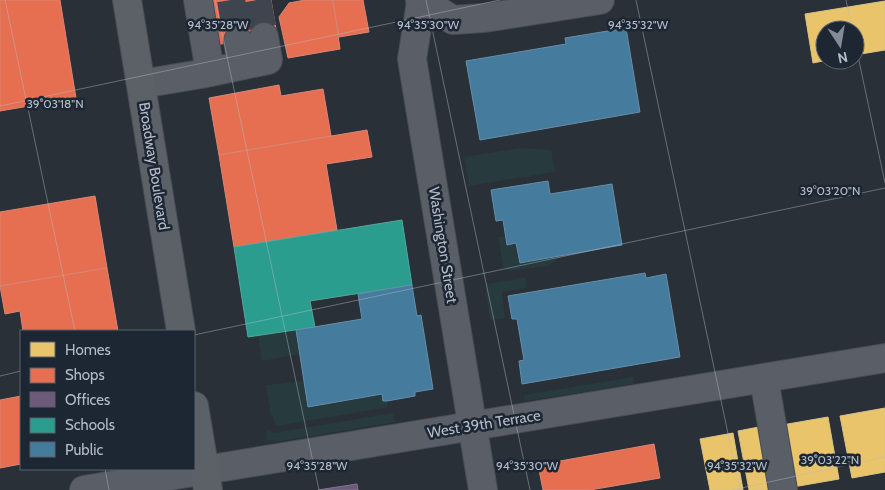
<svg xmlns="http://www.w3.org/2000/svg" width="885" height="490" viewBox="0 0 885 490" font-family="Cabin,sans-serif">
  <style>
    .green { fill: #273a3e }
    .homes { fill: #e9c46a; stroke: #d9c286 }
    .shops { fill: #e76f51; stroke: #d88675 }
    .offices { fill: #6d597a; stroke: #827792 }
    .schools { fill: #2a9d8f; stroke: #53a6a0 }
    .public { fill: #457b9d; stroke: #668eaa }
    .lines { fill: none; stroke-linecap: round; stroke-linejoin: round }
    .minor-tunnel { stroke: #3f454e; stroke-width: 28; stroke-dasharray: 28 14; stroke-linecap: butt }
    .minor-casing { stroke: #484c53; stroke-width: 30 }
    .major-casing { stroke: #484c55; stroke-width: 30 }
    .minor { stroke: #5a5e66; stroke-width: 28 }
    .major { stroke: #5c6168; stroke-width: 28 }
    .ticks { fill: none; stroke: #b4bcc9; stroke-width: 1; stroke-opacity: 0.45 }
    .labels { text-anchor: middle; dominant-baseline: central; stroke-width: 5; stroke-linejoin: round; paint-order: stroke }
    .street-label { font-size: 15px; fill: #b4bcc9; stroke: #1d2633 }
    .ticks-label { font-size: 12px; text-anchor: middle; fill: #b4bcc9; stroke: #1d2633; stroke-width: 5; stroke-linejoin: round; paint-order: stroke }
  </style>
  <rect width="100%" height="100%" fill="#2a3038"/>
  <g class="green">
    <path d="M521,148L551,150L555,172L469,186L464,157Z"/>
    <path d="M505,236L507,245L516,243L520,263L560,256L556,261L548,266L507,271L503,266L498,237Z"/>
    <path d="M526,278L527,288L502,292L505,318L490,320L485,284Z"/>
    <path d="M296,330L300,354L262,361L258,336Z"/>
    <path d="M633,377L634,384L525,401L524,395Z"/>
    <path d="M304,381L308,407L382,394L383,401H387L388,407L277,426L276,424H275L273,415H271L266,385Z"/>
    <path d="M393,413L395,422L281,441L266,440L267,429L274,433Z"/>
  </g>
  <g class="homes">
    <path d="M885,1V50L855,55V30H825V60H828L813,63L805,14Z"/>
    <path d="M885,408V472L852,478L840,416Z"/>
    <path d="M828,417L839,479L793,487L782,425Z"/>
    <path d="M764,426L775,489L767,490H749L738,431Z"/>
    <path d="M733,433L743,490H710L700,439Z"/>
  </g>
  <g class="shops">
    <path d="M0,0H60L76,98L0,111Z"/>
    <path d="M208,0H271L277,35L215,45Z"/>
    <path d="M305,0H333L340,49L288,58L279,17L289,3Z"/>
    <path d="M333,0H363L369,32L339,37Z"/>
    <path d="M279,85L281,96L323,89L331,136L219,155L209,98Z"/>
    <path d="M367,130L372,157L326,164L337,230L234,247L219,155Z"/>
    <path d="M95,196L107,268L0,286V212Z"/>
    <path d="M107,268L118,331H23L20,311L5,314L0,286Z"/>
    <path d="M21,396V464L0,468V400Z"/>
    <path d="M654,444L660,478L590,490H543L538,465Z"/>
  </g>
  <path class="offices" d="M357,484L358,490H318Z"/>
  <path class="schools" d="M402,220L412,285L310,301L315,327L248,337L234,247Z"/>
  <g class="public">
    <path d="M626,28L640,112L480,140L466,61L566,44L565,38Z"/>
    <path d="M548,181L550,194L612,184L622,245L520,263L516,243L507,245L503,220L496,221L491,190Z"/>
    <path d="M645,273L646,278L666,274L680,357L522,384L519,361L524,360L517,319H512L508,296Z"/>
    <path d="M412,285L417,316L421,315L433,389L415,392V396L387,401H383L382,394L308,407L296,330L362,319L358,294Z"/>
  </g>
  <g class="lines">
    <g class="minor-tunnel">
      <path d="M231,0L238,41"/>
      <path d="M257,0L264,37"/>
    </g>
    <g class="minor-casing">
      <g id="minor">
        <path d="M198,0L210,72"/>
        <path d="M420,0L453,20L484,18L600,0"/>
        <path d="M421,2L412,59L483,490"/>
        <path d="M238,41L242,65"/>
        <path d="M141,84L201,74L268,60L264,37"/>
        <path d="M764,378L783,490"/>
        <path d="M84,490L885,358"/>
      </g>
    </g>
    <g class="major-casing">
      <g id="major">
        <path d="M127,0L181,331"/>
        <path d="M194,406L208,490"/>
      </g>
    </g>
    <use href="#minor" class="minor"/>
    <use href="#major" class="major"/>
  </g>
  <path class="ticks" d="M5,0L75,331M215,0L319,490M426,0L530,490M636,0L740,490M846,0L852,30M855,42L885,183M0,106L500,0M194,335L885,188M0,376L21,371M105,469L109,490M732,490L885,457"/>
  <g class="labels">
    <g class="street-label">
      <text transform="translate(154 166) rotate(81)">Broadway Boulevard</text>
      <text transform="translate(443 245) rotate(81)">Washington Street</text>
      <text transform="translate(484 424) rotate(-9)">West 39th Terrace</text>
    </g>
  </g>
  <g class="ticks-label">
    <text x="218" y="29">94°35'28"W</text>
    <text x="428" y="29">94°35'30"W</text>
    <text x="638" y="29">94°35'32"W</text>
    <text x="55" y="108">39°03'18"N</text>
    <text x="830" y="195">39°03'20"N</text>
    <text x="830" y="464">39°03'22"N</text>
    <text x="317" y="470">94°35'28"W</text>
    <text x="527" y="470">94°35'30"W</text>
    <text x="737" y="470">94°35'32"W</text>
  </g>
  <rect x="20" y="330" width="175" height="140" fill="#1d2633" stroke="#59626f"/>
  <rect x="30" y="342" width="25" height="15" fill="#e9c46a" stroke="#59626f"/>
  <text x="65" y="355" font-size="15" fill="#b4bcc9">Homes</text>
  <rect x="30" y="368" width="25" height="15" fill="#e76f51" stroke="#59626f"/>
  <text x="65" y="380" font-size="15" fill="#b4bcc9">Shops</text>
  <rect x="30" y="392" width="25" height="15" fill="#6d597a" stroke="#59626f"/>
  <text x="65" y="405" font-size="15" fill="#b4bcc9">Offices</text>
  <rect x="30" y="418" width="25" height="15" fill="#2a9d8f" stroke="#59626f"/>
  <text x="65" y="430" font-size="15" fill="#b4bcc9">Schools</text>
  <rect x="30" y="442" width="25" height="15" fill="#457b9d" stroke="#59626f"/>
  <text x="65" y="455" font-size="15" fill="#b4bcc9">Public</text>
  <g transform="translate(840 45) rotate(168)"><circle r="24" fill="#1d2633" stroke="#59626f"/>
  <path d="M0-4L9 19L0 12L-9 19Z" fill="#848b96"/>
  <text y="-8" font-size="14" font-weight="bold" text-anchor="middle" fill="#b4bcc9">N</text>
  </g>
</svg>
